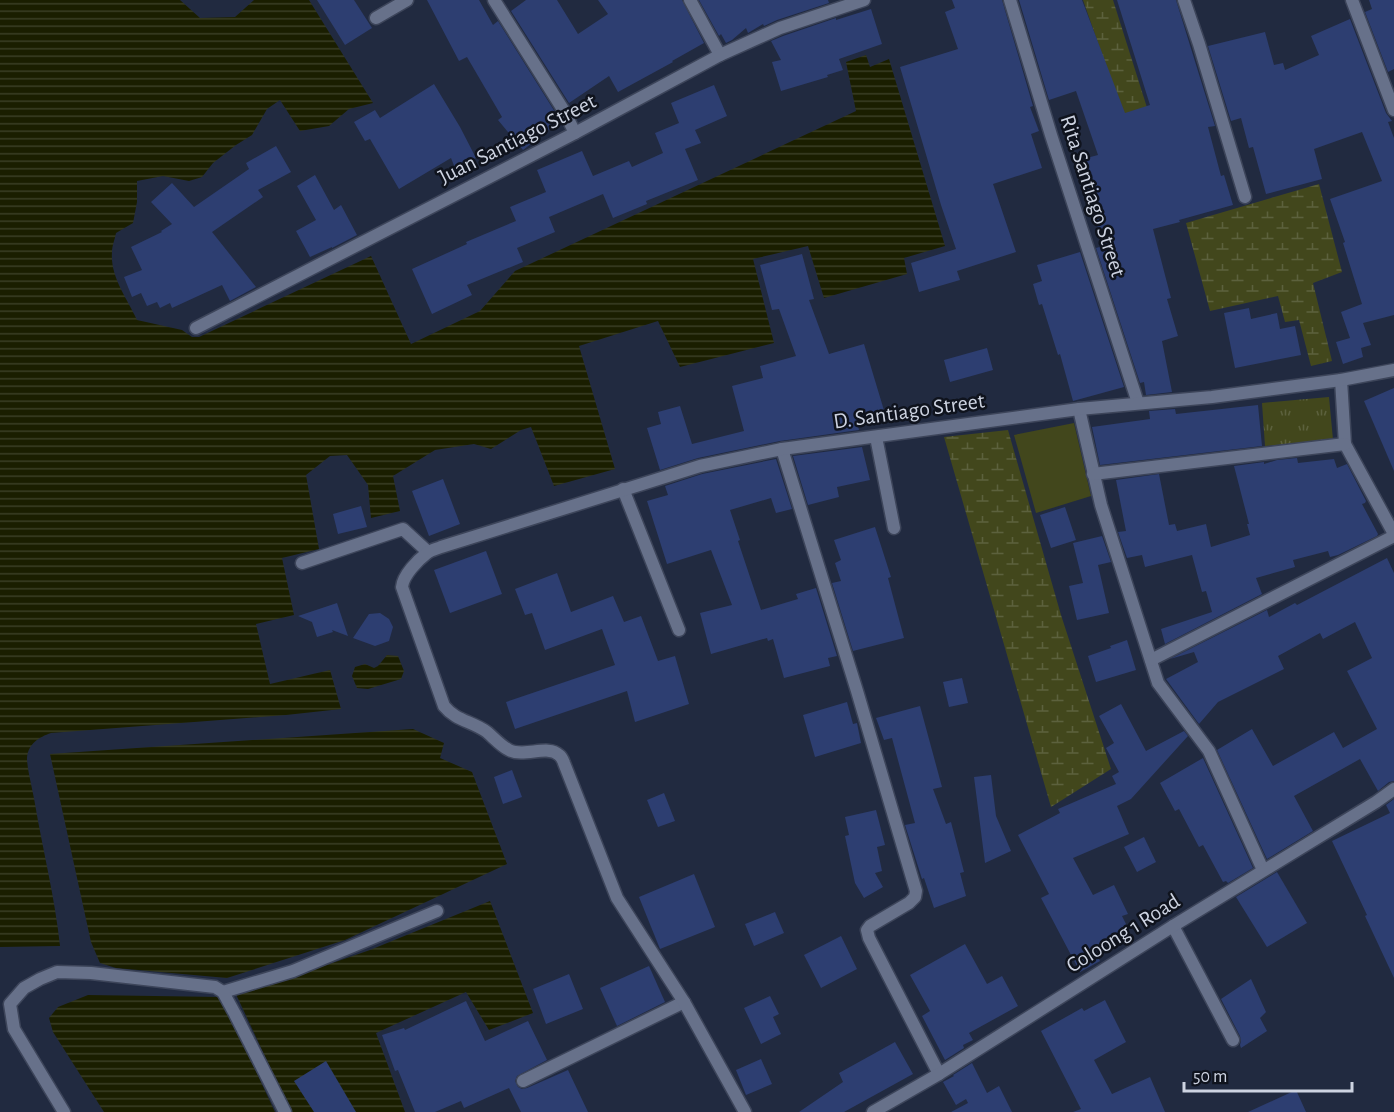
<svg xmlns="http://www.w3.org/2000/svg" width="1394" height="1112" viewBox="0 0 1394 1112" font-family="'Alegreya Sans',sans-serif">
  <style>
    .grass { fill: url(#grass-tufts) }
    .wetland { fill: url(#wetland-marsh) }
    .garden { fill: #42471c }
    .water { fill: url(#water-rules) }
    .building { fill: #2d3e71 }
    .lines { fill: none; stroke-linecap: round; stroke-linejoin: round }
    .service-casing { stroke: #3d455a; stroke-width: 15 }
    .minor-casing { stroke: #3d455a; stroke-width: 15 }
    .service { stroke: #67718a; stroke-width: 12 }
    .minor { stroke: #67718a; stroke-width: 12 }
    .labels { text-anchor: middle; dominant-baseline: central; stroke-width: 5; stroke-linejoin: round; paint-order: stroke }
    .street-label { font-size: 22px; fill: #cdd3e1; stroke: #0f131d }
  </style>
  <defs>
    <pattern id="grass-tufts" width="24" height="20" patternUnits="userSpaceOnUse" patternTransform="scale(1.5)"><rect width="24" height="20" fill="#42471c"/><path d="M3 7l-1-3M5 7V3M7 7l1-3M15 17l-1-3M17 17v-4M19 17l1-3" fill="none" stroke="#5c613d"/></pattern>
    <pattern id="wetland-marsh" width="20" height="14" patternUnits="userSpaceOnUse" patternTransform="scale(1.5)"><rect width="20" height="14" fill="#42471c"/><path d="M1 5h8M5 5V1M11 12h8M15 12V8" fill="none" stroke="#5c613d"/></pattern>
    <pattern id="water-rules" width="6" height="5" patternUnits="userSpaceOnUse" patternTransform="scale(1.5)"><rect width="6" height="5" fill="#1a1e00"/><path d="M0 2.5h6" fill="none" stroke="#3a3e25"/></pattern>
  </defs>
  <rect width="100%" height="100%" fill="#212a40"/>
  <path class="grass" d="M1329,397L1333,440L1265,446L1262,403Z"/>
  <g class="wetland">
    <path d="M1083,0H1113L1162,155L1139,161Z"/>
    <path d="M1319,184L1342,272L1313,283L1332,361L1311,366L1299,320L1285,322L1278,296L1210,311L1186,223Z"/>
    <path d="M1008,430L1061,615L1111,769L1051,807L944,437Z"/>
  </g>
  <path class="garden" d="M1074,423L1091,496L1036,513L1014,435Z"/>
  <g class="water">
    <path d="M0,0H180L200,18L235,17L254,0H309L373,103L349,109L329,126L300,131L280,100L267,109L252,135L236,145L213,163L202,177L189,181L163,176L137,181V202L133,223L116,233C115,239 112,246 112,252C110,277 127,298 137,320L182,330L192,337H199L371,256L411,344L480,311L515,271L856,111L846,62L866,55L870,67L889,59L945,246L904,258L907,274L824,298L808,246L753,259L774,343L680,367L658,321L579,346L615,469L554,486L531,427L521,430L491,449L474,444L435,450L393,476L400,511L371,518L368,485L347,455L330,456L306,475L319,549L282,558L294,615L256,624L270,684L330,670L341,709L286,715L51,733C39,737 28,744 27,758C27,769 33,791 35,804C43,851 55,898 60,946L0,947Z"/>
    <path d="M387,655L398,656L404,671L401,679L368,689L357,688L352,676L355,667L365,664L374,668L378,666Z"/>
    <path d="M413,729L444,743L440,758L472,772L507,864L345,940L227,978L116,968L100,963L91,942L50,754Z"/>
    <path d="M490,901L533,1013L489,1030L466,992L376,1033L405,1112H291L234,990L292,977L370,950Z"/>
    <path d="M88,995L221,997L275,1112H104L53,1032L49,1018L58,1007Z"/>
  </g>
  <g class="building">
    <path d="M317,0H354L372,28L345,45Z"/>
    <path d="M427,0H479L493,25L498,21L555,112L552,114L559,122L523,150L498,120L502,117L467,57L459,61Z"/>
    <path d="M526,0H557L578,34L608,14L598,0H682L704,43L672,61L673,62L618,92L609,76L569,103L511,11Z"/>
    <path d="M699,0H828L829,3L777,20L764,26L763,24L748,33L746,28L732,40L726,43L721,34L719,36Z"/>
    <path d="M952,0H1002L1033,106L1030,107L1039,131L1031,134L1042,168L993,184L1016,252L957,271L960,280L919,292L911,263L956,249L941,205L900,67L958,49L945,12L955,8Z"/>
    <path d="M1019,0H1082L1125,113L1150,105L1117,0H1176L1215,126L1208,127L1221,176L1224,175L1233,205L1179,220L1180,222L1153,229L1171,298L1167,299L1178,336L1162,341L1172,392L1146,395L1144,382L1140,383L1096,248L1103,246L1079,160L1098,155L1076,91L1049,100Z"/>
    <path d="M1369,0H1394V69L1388,72L1365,12L1372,9Z"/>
    <path d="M871,9L882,44L839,59L843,70L827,75L828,77L781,91L772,62L781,60L771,41L783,36L836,18V20Z"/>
    <path d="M1350,19L1386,113L1392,121L1388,122L1394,138V315L1363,323L1371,345L1361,348L1363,357L1343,364L1336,342L1350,338L1341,312L1362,304L1343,243L1345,242L1330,199L1382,181L1362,132L1314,149L1322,179L1266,194L1253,147L1249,148L1241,118L1231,121L1208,46L1265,32L1274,65L1283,63L1285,70L1319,55L1311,36Z"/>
    <path d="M434,84L460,127L476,158L455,168L451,158L399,189L370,139L365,141L354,122L375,110L380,118Z"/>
    <path d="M714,85L727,116L695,130L701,143L685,149L698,180L646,201L647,204L613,218L603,194L549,217L555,232L517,248L523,262L467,285L472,295L432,314L412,269L467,244L466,242L516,221L510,207L546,192L537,170L582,151L593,176L629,161L632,167L663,153L655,133L679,123L671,103Z"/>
    <path d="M276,146L291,172L258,190L263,197L212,232L256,287L230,301L222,285L172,308L170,303L160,308L157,302L147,306L141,293L132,297L124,277L142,270L131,247L162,232L161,231L172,224L151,202L172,183L194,207L249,169L246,163Z"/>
    <path d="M315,175L334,210L341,205L357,235L332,248V247L310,257L296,231L316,220L297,186Z"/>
    <path d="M1080,252L1124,387L1073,401L1060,354L1058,355L1042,304L1039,305L1033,284L1042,281L1037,265Z"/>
    <path d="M802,254L814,299L809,300L829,354L864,344L886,417L858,426L859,430L780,441L698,458L660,470L647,428L661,424L658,412L680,406L692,444L744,431L732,386L763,378L760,366L796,356L779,309L772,310L760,265Z"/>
    <path d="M1249,308L1251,319L1277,313L1280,329L1295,326L1301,355L1235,368L1224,313Z"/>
    <path d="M987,348L993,370L950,382L944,360Z"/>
    <path d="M1394,388V471L1364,401Z"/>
    <path d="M1258,405L1262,446L1100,465L1092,427L1150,419L1149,411L1175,409L1176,414Z"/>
    <path d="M862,447L870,480L837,487L839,497L808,505L793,456Z"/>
    <path d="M1297,458L1298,463L1334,459L1337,468L1347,464L1366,501L1365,503L1362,504L1378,534L1377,536L1338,555L1330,557L1328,551L1293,560L1295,567L1256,578L1262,594L1165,644L1161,629L1212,612L1206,591L1202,592L1192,555L1145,567L1142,555L1127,558L1118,532L1126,531L1116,480L1159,474L1169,525L1175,524L1177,531L1206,524L1211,547L1250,535L1247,524H1249L1234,466L1264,462V464L1277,460Z"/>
    <path d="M776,459L792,509L776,513L771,498L730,510L740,540L738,541L761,610L798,599L796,594L816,588L837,656L828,658L830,666L784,678L773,639L768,641L767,638L711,654L700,613L732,605L711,550L667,564L647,501L668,495L665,486L702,474Z"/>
    <path d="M443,479L460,524L429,536L412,491Z"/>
    <path d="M361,506L367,527L338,534L333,514Z"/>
    <path d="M1065,507L1076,540L1051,548L1040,515Z"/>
    <path d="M875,527L891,577L888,578L904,638L853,651L832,583L841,581L835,563L841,560L834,540Z"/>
    <path d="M1102,536L1111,562L1098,565L1109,613L1077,620L1069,586L1083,583L1073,543Z"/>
    <path d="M486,551L502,594L450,613L434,570Z"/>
    <path d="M1387,558L1394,573V781L1389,782L1378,791L1360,759L1294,796L1313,831L1267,859L1217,750L1252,729L1273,766L1334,732L1343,748L1377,729L1347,671L1372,658L1355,622L1323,639L1320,633L1278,656L1284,669L1218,702L1199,724L1166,679L1198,662L1194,652L1170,659L1267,610L1269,617L1295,603L1297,605Z"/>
    <path d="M557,573L571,612L613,596L624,622L641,616L658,661L675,656L689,704L635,722L627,691L515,729L506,702L615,665L602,629L545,650L532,613L525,615L515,589Z"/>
    <path d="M337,603L348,636L332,630L333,632L317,637L312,622L298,616Z"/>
    <path d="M380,613L389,619L393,627L389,641L375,646L353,638L369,614Z"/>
    <path d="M1127,640L1136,670L1096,682L1088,656L1111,648L1110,646Z"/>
    <path d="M962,678L968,703L949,707L943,682Z"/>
    <path d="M847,702L853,724L857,723L861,743L815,757L803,715Z"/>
    <path d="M1121,704L1146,751L1184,731L1188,736L1131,799L1117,806L1129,834L1073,858L1093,895L1114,885L1128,914L1122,916L1130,932L1095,951L1100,961L1080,972L1041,898L1049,894L1018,835L1060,813L1058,809L1116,784L1112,776L1119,772L1106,748L1114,743L1099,716Z"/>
    <path d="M920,706L942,787L933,789L946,824L951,822L964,872L960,873L966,896L934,908L924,878L922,879L905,825L915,823L892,738L884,740L876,718Z"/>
    <path d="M1203,758L1253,868L1228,883L1226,881L1223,882L1203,845L1199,847L1179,809L1175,811L1160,783Z"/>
    <path d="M512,770L522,797L503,804L494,777Z"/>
    <path d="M991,775L996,816L1011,851L985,863L974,777Z"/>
    <path d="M664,793L675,821L658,827L647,800Z"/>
    <path d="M1394,799V978L1365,916L1367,915L1332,841L1390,813L1386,805Z"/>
    <path d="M876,810L885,845L877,847L882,871L875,873L883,887L864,898L855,883L845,836L849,835L845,817Z"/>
    <path d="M1144,837L1156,862L1137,872L1124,847Z"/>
    <path d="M1277,872L1307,923L1267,947L1236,897Z"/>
    <path d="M694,874L715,927L660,949L639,897Z"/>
    <path d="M775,912L784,933L754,946L745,924Z"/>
    <path d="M841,936L857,969L821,988L804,955Z"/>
    <path d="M965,944L987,984L1002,976L1018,1006L969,1033L973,1040L963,1045L964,1048L945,1060L922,1016L930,1011L910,975Z"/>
    <path d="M649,966L665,1002L617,1026L600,988Z"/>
    <path d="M569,974L583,1009L546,1024L533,989Z"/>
    <path d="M1251,979L1266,1012L1260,1018L1267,1031L1241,1048L1240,1045L1241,1041L1240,1036L1221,999Z"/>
    <path d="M770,996L779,1014L773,1017L781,1034L761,1044L744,1008Z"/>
    <path d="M1105,1000L1126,1042L1094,1060L1112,1094L1150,1077L1165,1112H1073L1081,1109L1041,1031L1082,1008L1084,1011Z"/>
    <path d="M466,1001L485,1041L528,1021L547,1060L517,1076L515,1081L518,1087L522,1089L527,1088L568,1070L588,1112H521L509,1088L464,1108L461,1101L435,1112H415L398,1070L395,1071L382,1035L404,1028L405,1030Z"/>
    <path d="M895,1042L913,1074L844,1112H799L843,1082L839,1073Z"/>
    <path d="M761,1059L772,1084L746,1095L736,1070Z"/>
    <path d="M326,1061L356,1112H314L294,1081Z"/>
    <path d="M972,1063L987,1093L999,1086L1012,1112H951L968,1103L966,1099L956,1105L943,1082L954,1076L953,1075Z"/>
    <path d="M1296,1090L1306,1112H1248Z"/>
  </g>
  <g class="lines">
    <g class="service-casing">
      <g id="service">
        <path d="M876,437L894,528"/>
        <path d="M623,489L679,630"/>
        <path d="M302,563L403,529L428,552"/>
        <path d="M1173,926L1233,1040"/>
        <path d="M223,992L293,971L437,911"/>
        <path d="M64,1112L14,1029L10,1004L24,988L40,979L57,972L91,973L215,987L223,992L235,1014L285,1112"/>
      </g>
    </g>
    <g class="minor-casing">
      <g id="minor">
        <path d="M494,0L564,111L575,133"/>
        <path d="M690,0L720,55"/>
        <path d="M1010,0L1051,135L1138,403"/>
        <path d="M1184,0L1199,44L1245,197"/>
        <path d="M1352,0L1394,110"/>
        <path d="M376,18L407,0"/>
        <path d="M196,328L575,133L720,55L780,28L864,0"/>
        <path d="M1341,380L1345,444L1394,534"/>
        <path d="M1079,409L1101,505L1158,683L1209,751L1263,870"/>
        <path d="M782,449L857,691L916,891L915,897L909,903L870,926L867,930L869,938L939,1074"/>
        <path d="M1093,474L1345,444"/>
        <path d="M1151,660L1394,536"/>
        <path d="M523,1081L684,1002"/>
        <path d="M745,1112L684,1002L617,898L564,763C563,760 562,757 559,755C548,744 524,758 509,750C501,746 494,738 487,732C472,721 456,721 444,706L402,587C403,575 418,560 427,553C431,550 436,549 441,547L700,466L782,449L1079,409L1212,397L1341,380L1394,370"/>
        <path d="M873,1112L939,1074L1173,926L1376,802L1394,789"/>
      </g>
    </g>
    <use href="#service" class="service"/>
    <use href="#minor" class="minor"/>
  </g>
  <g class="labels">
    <g class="street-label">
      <text transform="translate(517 139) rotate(-27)">Juan Santiago Street</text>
      <text transform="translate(1093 196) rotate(72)">Rita Santiago Street</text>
      <text transform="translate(909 411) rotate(-8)">D. Santiago Street</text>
      <text transform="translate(1123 933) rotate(-32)">Coloong 1 Road</text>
    </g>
  </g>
  <path d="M1184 1082v9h168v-9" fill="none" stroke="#cdd3e1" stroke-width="3"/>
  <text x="1193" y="1082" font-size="18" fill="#cdd3e1" stroke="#0f131d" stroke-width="4.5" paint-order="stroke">50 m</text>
</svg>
